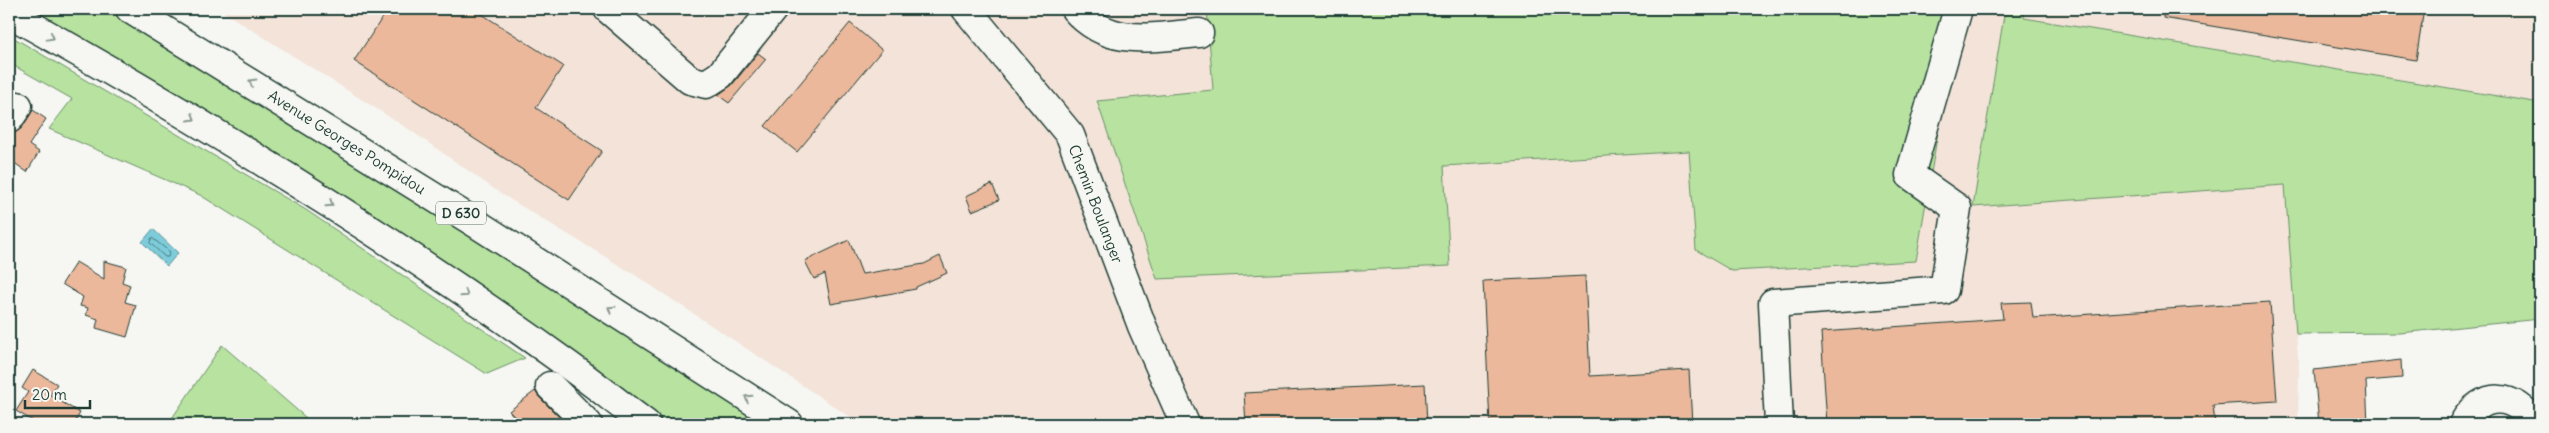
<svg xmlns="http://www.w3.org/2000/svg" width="2549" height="433" viewBox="0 0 2549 433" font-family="Delius,sans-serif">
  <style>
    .built { fill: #f3e3d8 }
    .green { fill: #b7e29f; stroke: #6b906a }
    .water { fill: #7eccdb; stroke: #589398 }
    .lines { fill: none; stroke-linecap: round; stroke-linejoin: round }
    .shore { stroke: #457677; stroke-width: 1 }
    .building { fill: #ebb89c; stroke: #1f3d34 }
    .minor-casing { stroke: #1f3d34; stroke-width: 31 }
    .major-casing { stroke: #1f3d34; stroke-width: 31 }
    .minor { stroke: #f6f6f2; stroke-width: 28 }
    .major { stroke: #f6f6f2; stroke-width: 28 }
    .oneway { stroke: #8a9a93 }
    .labels { text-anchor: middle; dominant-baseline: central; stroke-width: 4; stroke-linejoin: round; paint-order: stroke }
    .shield { fill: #f6f6f2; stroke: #60746d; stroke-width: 1 }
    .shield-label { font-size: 14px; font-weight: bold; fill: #1f3d34 }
    .street-label { font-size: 15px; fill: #1f3d34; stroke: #f6f6f2 }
  </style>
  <rect width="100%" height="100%" fill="#f6f6f2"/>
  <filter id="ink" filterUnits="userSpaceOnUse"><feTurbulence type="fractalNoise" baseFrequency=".02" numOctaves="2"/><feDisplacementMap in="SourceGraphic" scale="10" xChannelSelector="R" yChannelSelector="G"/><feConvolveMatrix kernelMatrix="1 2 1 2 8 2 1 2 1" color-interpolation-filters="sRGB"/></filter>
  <g filter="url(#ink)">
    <path class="built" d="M219,9H2540V103L2024,18L2282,137L2299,372L2298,424H861L632,273L503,195L410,130Z"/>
    <g class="green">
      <path d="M25,9H105L172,46L769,424H667L560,346Z"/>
      <path d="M1207,9H1959L1916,261L1732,271L1696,250L1689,151L1444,166L1450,266L1157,279L1097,101L1213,90Z"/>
      <path d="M2005,9H2025L2024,18L2540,103V319L2400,333L2296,334L2285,185L1973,207Z"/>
      <path d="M9,35L306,210L525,358L487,374L200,195L49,129L72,99L9,63Z"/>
      <path d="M222,345L313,424H168Z"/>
    </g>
    <path class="water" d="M153,229L178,253L167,266L142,242Z"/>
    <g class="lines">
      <path class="shore" d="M152,238L170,252L168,257H165L150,243Z"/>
    </g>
    <g class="building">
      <path d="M388,9H474L563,66L536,108L602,151L569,200L354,61Z"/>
      <path d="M2164,9H2424L2416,60L2163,18Z"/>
      <path d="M850,23L882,50L797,152L765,126Z"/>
      <path d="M758,53L766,59L729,103L718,95L732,85Z"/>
      <path d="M33,110L46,119L29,145L39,152L27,172L9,159V136L22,128Z"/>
      <path d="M992,184L999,200L972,211L966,196Z"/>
      <path d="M849,240L862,274L924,264L940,256L947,273L916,287V289L831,304L825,274L814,279L805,261Z"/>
      <path d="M104,261L126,267L122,282L130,285L125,302L136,305L127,337L96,328L98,319L86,315L88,308L80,306L83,297L62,284L76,262L104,279Z"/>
      <path d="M1585,276L1590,376L1689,370L1692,424H1490L1483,281Z"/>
      <path d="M2031,302L2033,318L2270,302L2277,401L2213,405L2215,424H1827L1821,332L2003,319L2001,303Z"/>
      <path d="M2401,360L2402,378L2366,381L2368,424H2319L2314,370Z"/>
      <path d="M33,370L57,384L50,395L80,413L74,424H38L16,411L28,392L22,388Z"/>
      <path d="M1425,384L1427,424H1246L1244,393Z"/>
      <path d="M535,391L539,397L566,424H521L509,411Z"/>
    </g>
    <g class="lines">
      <g class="minor-casing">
        <g id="minor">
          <path d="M608,9L690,80L706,84L720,75L773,9"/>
          <path d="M966,9L1070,135L1142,326L1185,424"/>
          <path d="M1075,9C1109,48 1153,37 1199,33"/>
          <path d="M9,119L18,106"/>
          <path d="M550,386L588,424"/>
          <path d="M1779,424L1773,303L1944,290L1957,208L1910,175L1958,9"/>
          <path d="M2463,424C2482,390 2515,393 2535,424"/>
        </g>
      </g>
      <g class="major-casing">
        <g id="major">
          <path d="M130,9L474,222L789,424"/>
          <path d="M9,13C200,120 387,234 564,362C592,382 619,404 646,424"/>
        </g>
      </g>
      <use href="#minor" class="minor"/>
      <use href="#major" class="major"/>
    </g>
    <defs><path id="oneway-chevron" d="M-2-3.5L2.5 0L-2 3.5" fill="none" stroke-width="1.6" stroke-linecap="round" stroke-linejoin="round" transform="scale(1.25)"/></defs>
    <g class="oneway">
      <use href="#oneway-chevron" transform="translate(51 37) rotate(29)"/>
      <use href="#oneway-chevron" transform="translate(252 82) rotate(-149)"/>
      <use href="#oneway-chevron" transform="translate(192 118) rotate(31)"/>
      <use href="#oneway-chevron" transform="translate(330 204) rotate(34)"/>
      <use href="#oneway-chevron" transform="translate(465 294) rotate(34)"/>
      <use href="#oneway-chevron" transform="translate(611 309) rotate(-147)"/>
      <use href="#oneway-chevron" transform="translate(748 398) rotate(-147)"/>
    </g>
  </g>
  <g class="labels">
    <rect class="shield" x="436" y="201.5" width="50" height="23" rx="4"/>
    <g class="shield-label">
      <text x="461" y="213">D 630</text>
    </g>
    <g class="street-label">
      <text transform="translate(347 142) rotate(32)">Avenue Georges Pompidou</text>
      <text transform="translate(1096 204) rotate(69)">Chemin Boulanger</text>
    </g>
  </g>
  <rect width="2549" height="433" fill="none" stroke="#f6f6f2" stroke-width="30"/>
  <rect x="15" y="15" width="2519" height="403" fill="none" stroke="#1f3d34" stroke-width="2" filter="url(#ink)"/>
  <path d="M25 400v8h65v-8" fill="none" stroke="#1f3d34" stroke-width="2.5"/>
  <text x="32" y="400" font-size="15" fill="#1f3d34" stroke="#f6f6f2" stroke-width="4" paint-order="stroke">20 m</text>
</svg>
